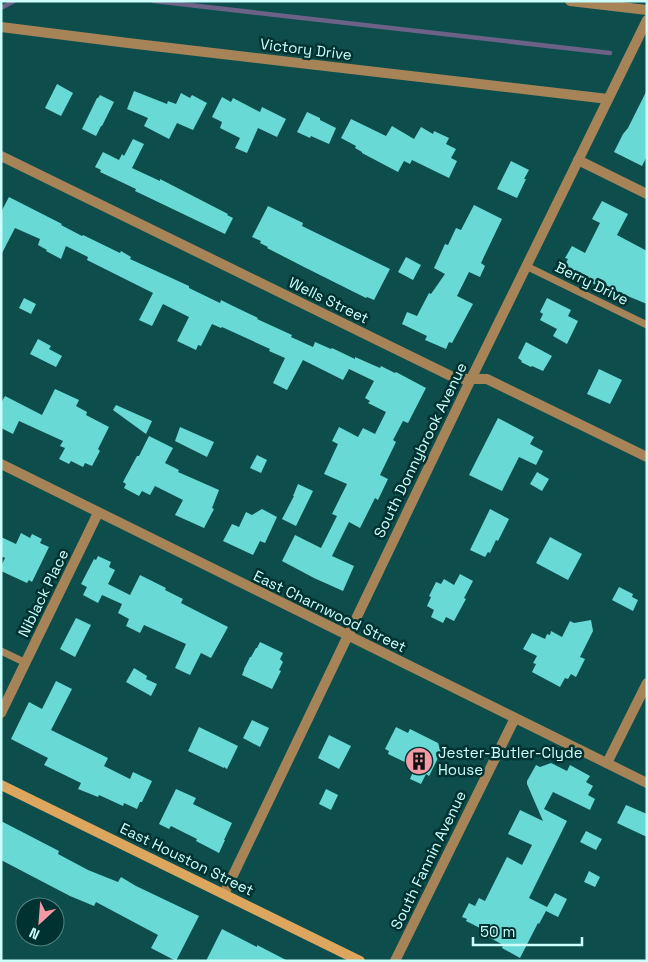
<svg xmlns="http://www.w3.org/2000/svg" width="648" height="962" viewBox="0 0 648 962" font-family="'Space Grotesk',sans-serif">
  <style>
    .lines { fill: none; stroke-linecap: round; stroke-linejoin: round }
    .stream { stroke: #6c6288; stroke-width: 4.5 }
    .building { fill: #69d9d5 }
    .lane { stroke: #a68458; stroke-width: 7 }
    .street { stroke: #a68458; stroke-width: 10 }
    .secondary { stroke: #dda65e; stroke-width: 10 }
    .labels { text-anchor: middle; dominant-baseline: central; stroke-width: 5; stroke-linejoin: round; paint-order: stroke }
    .street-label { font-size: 15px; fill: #ccfffc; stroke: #003231 }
    .poi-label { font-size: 15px; fill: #ccfffc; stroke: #003231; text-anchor: start }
  </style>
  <rect width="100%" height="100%" fill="#0d4e4c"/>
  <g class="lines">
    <g class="stream">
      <path d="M154,1L610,53"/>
      <path d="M1,8L14,1"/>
    </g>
  </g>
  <g class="building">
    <path d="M57,84L73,93L61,116L45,108Z"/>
    <path d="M647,90V156L642,166L614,152L623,134L628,128Z"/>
    <path d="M134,91L167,104L168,101L176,104L181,93L190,98L192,95L207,103L193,130L177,123L169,139L144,126L148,118L127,109Z"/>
    <path d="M100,95L114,102L102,126H101L96,136L82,129L97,98H98Z"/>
    <path d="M222,97L231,102L233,98L260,112L262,107L286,119L277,137L258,128L247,153L235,148L240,138L220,128L222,122L212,117Z"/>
    <path d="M307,112L320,118V120L336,128L329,144L311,136L310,138L297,132Z"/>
    <path d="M351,119L386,136L392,126L414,139L421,127L433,134L434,131L449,138L446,144L456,149L451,158L457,161L449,178L412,160L410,164L404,161L398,172L362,153V152L355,148L356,146L341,138Z"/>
    <path d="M133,139L144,144L132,168L160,181V179L228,214L227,215L233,218L225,234L135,191L136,189L100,172L101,170L95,167L103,152L119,160L122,154L124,156Z"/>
    <path d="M511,161L529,170L524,179H526L517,198L497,189Z"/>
    <path d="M9,197L62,224L61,225L82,236L83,235L120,253L121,251L131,257L130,259L189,286V288L220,303L221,300L233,306L258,318L257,319L292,335L291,337L313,347L315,342L331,349L332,348L355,359V357L380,368L381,366L395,373L396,372L426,388L408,423L403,421L393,440L396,442L380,475L388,479L378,500L375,498L360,528L349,522L332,556L354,566L343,591L314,578L282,561L295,535L321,548L337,516L332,514L347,484L324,474L338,444L332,441L339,427L358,437L363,428L375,434L386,412L368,403L370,401L365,398L374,381L349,369L343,380L303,360L287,390L273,383L285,358L269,351L270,349L222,327L221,328L212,324L201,346L198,345L196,350L177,341L189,317L163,304L152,326L139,320L153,293L87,260L88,257L66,246L61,259L46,251L47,250L38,245L40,239L15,228L1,255V212Z"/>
    <path d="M602,201L628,214L617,235L647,251V304L613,290L609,299L595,292L598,286L563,268L568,259L565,258L572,246L585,253L600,223L592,219Z"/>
    <path d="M474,205L502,219L481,263L485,266L480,277L469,272L457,296L473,304L452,343L449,342L446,349L425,340L427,336L402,324L407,312L417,316L429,293L431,294L445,274L434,268L445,244L448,245L456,228L461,230Z"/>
    <path d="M268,206L303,223L302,226L390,269L374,300L367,297L366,298L304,267L267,248L268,247L260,243L261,241L252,237Z"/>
    <path d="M406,257L421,265L413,280L398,272Z"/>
    <path d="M24,298L36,304L31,314L19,308Z"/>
    <path d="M547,298L571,310L568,316L578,321L567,344L553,336L557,329L540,320L543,314L540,312Z"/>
    <path d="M38,339L51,346L49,349L62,356L56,367L30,354Z"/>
    <path d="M526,342L552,356L543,371L532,366L531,367L521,362L522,361L518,358Z"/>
    <path d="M599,369L622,380L610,404L587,394Z"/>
    <path d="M55,389L79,400L76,406L87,412L86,415L109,427L98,449L100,451L92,466L85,463L83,467L71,461L69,464L59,459L65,448L60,446L63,441L19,421L13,434L1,428V403L5,396L42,415Z"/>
    <path d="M116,405L152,421L146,434L113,410Z"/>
    <path d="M498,418L534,437L530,444L543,451L536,465L519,457L502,491L469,475Z"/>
    <path d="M180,427L214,442L207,457L175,441Z"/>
    <path d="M149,436L173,448L165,463L179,470L178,472L219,490L212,508L214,509L204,528L175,515L183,500L155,486L150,495L142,491L139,496L124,488L126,484L123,482L137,456H139Z"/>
    <path d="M257,455L267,460L261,473L250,468Z"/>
    <path d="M537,472L549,479L542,491L530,484Z"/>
    <path d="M298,484L313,491L296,526L282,519L294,496H293Z"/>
    <path d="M262,509L277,517L265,543L260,541L253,555L223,541L232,524L239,527L246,512L252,515Z"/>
    <path d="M490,509L509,519L498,541L496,540L490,553L488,552L485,557L470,550Z"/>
    <path d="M21,533L30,538L32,534L42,539L40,543L49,547L32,582L29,580L27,583L1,571V566L5,558L1,556V537L16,544Z"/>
    <path d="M550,537L582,554L568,580L536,563Z"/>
    <path d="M98,556L111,562L109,567L115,570L108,584L130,595L140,575L166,588L165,590L183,599L181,603L228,627L211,658L201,653L190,675L175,668L186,644L144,625L140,633L126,626L129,619L118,613L122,604L102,595L98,603L83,595L87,587L81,584L94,559L96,560Z"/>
    <path d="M460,574L473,581L464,598L466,599L454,621L446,617L443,623L431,617L434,610L427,606L431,597L429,596L436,582L441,584L444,579L454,585Z"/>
    <path d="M619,587L633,594L632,597L638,600L633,611L612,600Z"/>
    <path d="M76,618L91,625L75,657L60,649Z"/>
    <path d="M591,620L593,631L580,657L585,659L576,677L571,674L568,679L565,678L560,687L532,672L536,664L533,663L537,656L523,649L532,633L545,639L547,634L550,635L551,631L562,637L570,621L574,623Z"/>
    <path d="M260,642L283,653L280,659L283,662L279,670L281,671L272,689L242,675L244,670V669L250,657H251L256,648H257Z"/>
    <path d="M134,668L147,676L146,679L157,684L151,696L126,682Z"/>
    <path d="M56,681L72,689L51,730L108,758L104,766L130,779L133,772L152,781L142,802H140L137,809L124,803L123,806L99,795L98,797L78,789L81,783L44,765L48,758L11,739L29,702L42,709Z"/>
    <path d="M252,720L269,728L260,747L243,738Z"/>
    <path d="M199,727L238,746L227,769L224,767V768L188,751Z"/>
    <path d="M396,727L408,733L410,729L438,743L441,752L429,776L426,774L421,784L410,779L415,767L388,754L389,751L385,749Z"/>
    <path d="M329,735L351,746L339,769L318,758Z"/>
    <path d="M551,763L567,771L570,765L590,776L586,782L593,786L588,795L595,799L590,810L553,792L544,809L567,821L529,898L547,907L555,893L567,899L558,917L546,911L539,924L538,923L520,958L502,948L503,945L480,932L482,929L466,921L467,919L462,917L469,903L475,906L479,898L485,901L507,857L522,865L532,845L508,834L520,810L543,821L527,784V781L536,765L540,767Z"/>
    <path d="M176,789L196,798L193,804L232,823L224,840H225L219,853L196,841L197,839L171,826L169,829L159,824Z"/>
    <path d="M326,789L338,795L331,810L319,804Z"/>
    <path d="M626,805L647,814V837L617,823Z"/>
    <path d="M1,821L59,851L58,854L88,870L118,882L121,877L136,886L199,916L176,961L151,948L158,935L96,902L94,906L70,896L1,860Z"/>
    <path d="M586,831L602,839L596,850L580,842Z"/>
    <path d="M589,871L600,877L595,887L584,882Z"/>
    <path d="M222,929L257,947V945L288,961H206Z"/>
  </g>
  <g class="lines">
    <g class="lane">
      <path d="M526,266L647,325"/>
      <path d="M1,651L26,663"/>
    </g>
    <g class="street">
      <path d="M570,1L647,10"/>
      <path d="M1,27L128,43L608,99"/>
      <path d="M1,156L457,379H487L647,457"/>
      <path d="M578,160L647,194"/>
      <path d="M1,464L647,783"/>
      <path d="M1,713L98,513"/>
      <path d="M607,763L647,683"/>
      <path d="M224,894L471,379L647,20"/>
      <path d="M395,961L515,718"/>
    </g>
    <path class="secondary" d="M1,785L360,961"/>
  </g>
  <defs>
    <g id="building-disc" transform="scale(1.4375)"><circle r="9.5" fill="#f49aa5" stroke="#003231"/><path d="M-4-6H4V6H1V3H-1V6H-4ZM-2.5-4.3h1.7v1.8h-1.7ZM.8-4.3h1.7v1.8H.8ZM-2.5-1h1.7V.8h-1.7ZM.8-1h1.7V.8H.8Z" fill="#111"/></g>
  </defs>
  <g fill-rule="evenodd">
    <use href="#building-disc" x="419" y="761"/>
  </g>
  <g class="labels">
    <g class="street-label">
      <text transform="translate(306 49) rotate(7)">Victory Drive</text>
      <text transform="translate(592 283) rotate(26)">Berry Drive</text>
      <text transform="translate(329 300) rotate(26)">Wells Street</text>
      <text transform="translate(420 450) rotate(-64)">South Donnybrook Avenue</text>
      <text transform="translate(43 593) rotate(-64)">Niblack Place</text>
      <text transform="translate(330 611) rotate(26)">East Charnwood Street</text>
      <text transform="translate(187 859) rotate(26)">East Houston Street</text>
      <text transform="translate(428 860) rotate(-64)">South Fannin Avenue</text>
    </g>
    <g class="poi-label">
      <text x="438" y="752">Jester-Butler-Clyde<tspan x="438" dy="17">House</tspan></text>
    </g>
  </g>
  <rect width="648" height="962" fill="none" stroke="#ccfffc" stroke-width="5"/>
  <g transform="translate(40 922) rotate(206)"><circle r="24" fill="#003231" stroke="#528482"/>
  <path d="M0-4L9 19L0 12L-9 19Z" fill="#f49aa5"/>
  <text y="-8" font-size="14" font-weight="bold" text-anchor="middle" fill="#ccfffc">N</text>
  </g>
  <path d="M473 937v8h109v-8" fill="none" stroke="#ccfffc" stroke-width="2.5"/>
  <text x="480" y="937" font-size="15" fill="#ccfffc" stroke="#003231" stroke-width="4" paint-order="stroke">50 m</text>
</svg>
